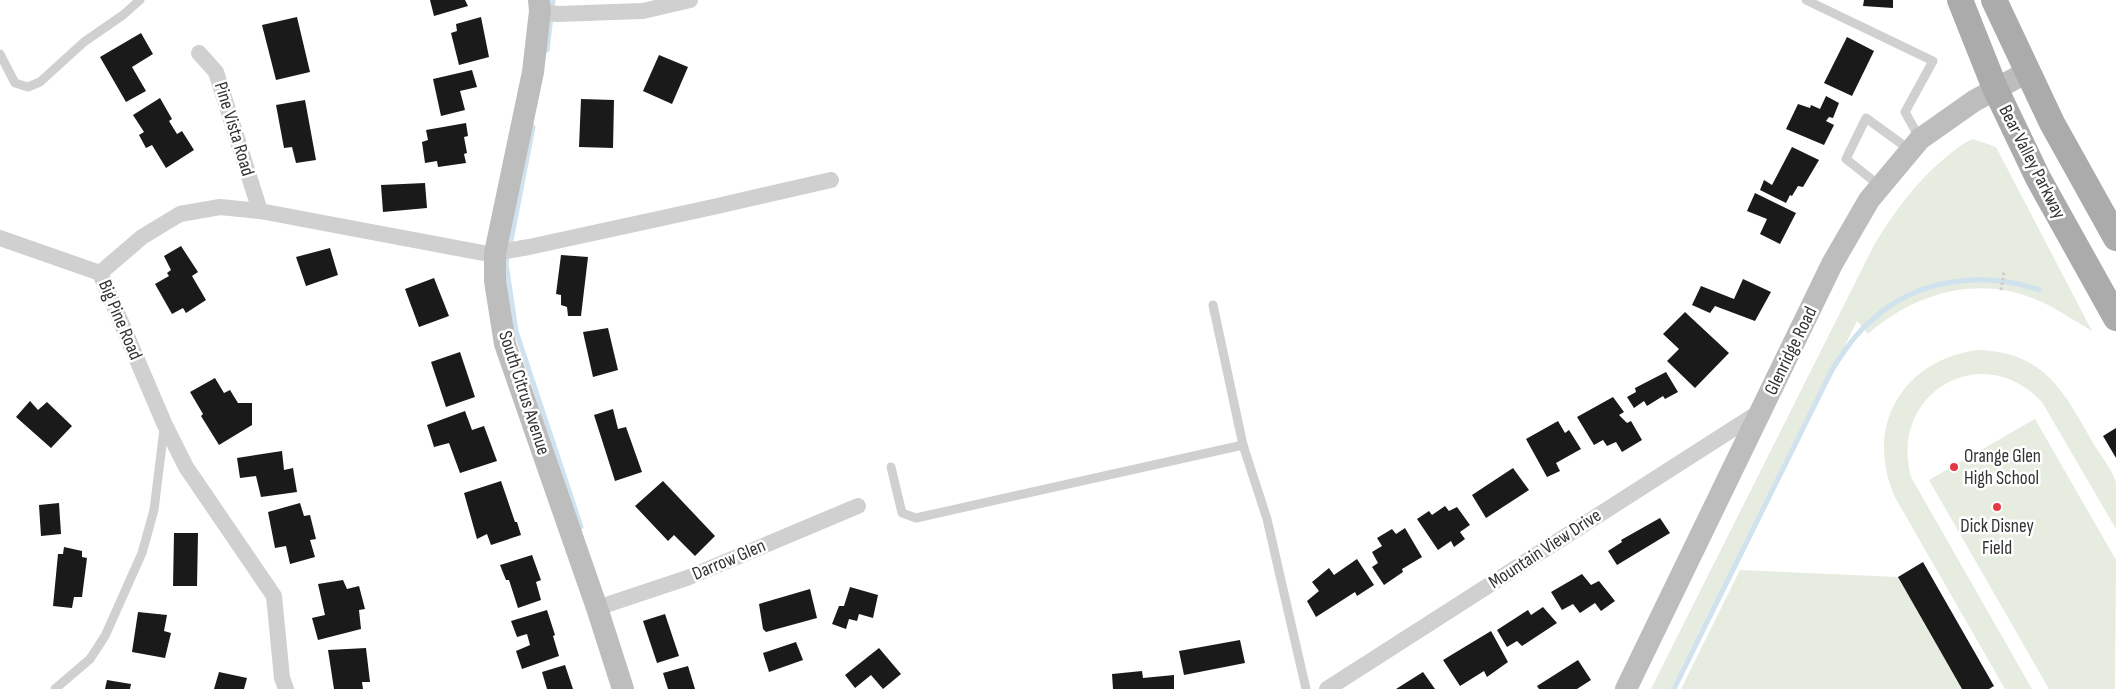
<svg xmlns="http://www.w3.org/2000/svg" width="2116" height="689" viewBox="0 0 2116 689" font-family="'Sofia Sans Condensed',sans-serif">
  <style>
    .green { fill: #e6ecdf }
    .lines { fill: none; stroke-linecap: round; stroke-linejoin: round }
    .stream { stroke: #cfe2ee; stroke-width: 5 }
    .building { fill: #1a1a1a }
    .path { stroke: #cdcdcd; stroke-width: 3; stroke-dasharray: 2.5 2.5; stroke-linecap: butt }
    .lane { stroke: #d0d0d0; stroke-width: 9 }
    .street { stroke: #d0d0d0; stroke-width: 16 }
    .secondary { stroke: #bdbdbd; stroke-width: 22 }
    .primary { stroke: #ababab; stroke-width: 26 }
    .poi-dot { fill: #e63946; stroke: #fff; stroke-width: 2 }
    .labels { text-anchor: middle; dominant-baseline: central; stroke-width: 5; stroke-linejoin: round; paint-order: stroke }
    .street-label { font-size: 19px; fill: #333; stroke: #fff }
    .poi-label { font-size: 19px; fill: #333; stroke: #fff; text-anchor: start }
  </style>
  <rect width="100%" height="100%" fill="#fff"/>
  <g class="green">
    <path d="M1973,139L1996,147L2092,331C2073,320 2055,307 2035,299C1977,275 1914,293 1868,334L1857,321L1676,689H1651L1874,245C1894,212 1915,183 1945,158C1954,151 1962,143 1973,139Z"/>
    <path d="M1978,350C2044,352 2064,391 2093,443C2099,453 2114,472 2116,483C2116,497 2116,515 2116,529L2042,402C1982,338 1888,393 1911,477L2032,689H2005L1896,499C1863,429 1901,360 1978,350Z"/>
    <path d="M2035,419L2116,560L2115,689H2049L1929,480Z"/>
    <path d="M1740,570L1898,577L1962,689H1681Z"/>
  </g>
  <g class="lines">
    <g class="stream">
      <path d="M547,50L553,0"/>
      <path d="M510,246L533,127"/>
      <path d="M508,255L506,263L516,331L581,527"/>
      <path d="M1674,689L1832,370C1844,351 1856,333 1873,319C1917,279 1984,270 2039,290"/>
    </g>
  </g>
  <g class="building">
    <path d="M430,0H465L468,6L434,16Z"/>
    <path d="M1864,0H1893V8L1863,6Z"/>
    <path d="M297,17L310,72L276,80L262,25Z"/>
    <path d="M481,17L489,57L459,65L451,33L457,31L456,24Z"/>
    <path d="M141,33L153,54L132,67L146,91L126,102L100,57Z"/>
    <path d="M1847,37L1874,51L1852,96L1824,83Z"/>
    <path d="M659,55L688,67L672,104L643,91Z"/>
    <path d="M472,70L477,87L460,91L465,110L441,116L433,79Z"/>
    <path d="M1826,96L1839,103L1833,118L1829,117L1826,121L1834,125L1824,145L1786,129L1798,104L1810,108L1811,105L1820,109Z"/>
    <path d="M160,98L172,119L169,121L177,134L182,131L194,150L166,168L152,145L146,148L139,135L144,132L133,115Z"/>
    <path d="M581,99L614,100L613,148L579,147Z"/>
    <path d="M305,100L316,160L296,163L292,147L284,148L276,105Z"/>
    <path d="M466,123L468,136L464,137L467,153L464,154L466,163L438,167L437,161L425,163L422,142L428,140L426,130Z"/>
    <path d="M1792,147L1819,160L1803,187L1798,186L1792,196L1790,195L1786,203L1760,190L1764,180L1772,185Z"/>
    <path d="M425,183L427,208L383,212L381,185Z"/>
    <path d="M1755,193L1796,213L1780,244L1760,234L1767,219L1747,211Z"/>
    <path d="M181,246L198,272L192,276L206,300L186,313L183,308L172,314L155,284L169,276L167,273L171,270L164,256Z"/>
    <path d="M330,248L338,275L306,286L296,257Z"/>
    <path d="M561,255L588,257L581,316H568L567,307L561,305V295L556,294Z"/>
    <path d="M434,278L449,316L419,327L405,289Z"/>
    <path d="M1743,279L1771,292L1755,321L1715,306L1710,313L1692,305L1701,286L1734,299Z"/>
    <path d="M1685,312L1729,353L1695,388L1667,361L1679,349L1663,334Z"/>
    <path d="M608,328L618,370L593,377L583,332Z"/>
    <path d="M460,352L475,397L446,407L431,362Z"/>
    <path d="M1666,372L1678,392L1665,399L1663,396L1647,406L1644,401L1634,408L1627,397L1636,392L1635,388Z"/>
    <path d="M215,378L224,393L230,390L238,403H252V425L219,445L201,416L203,414L190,392Z"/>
    <path d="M1613,397L1624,412L1619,415L1627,423L1631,421L1642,440L1622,452L1616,442L1607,446L1603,440L1594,445L1577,417Z"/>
    <path d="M30,401L38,410L47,402L72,426L51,448L16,417Z"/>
    <path d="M613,409L618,429L626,427L642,472L615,481L594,415Z"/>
    <path d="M465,411L472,430L484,426L497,461L460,473L449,443L434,447L427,425Z"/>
    <path d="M1558,421L1565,433L1569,430L1581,449L1556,463L1560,471L1547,477L1526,439Z"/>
    <path d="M2116,428V458L2103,436Z"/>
    <path d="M282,451L284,470L293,468L297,492L261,497L256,476L240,478L237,458Z"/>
    <path d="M1513,468L1529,490L1486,518L1472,495Z"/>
    <path d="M501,481L515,522H517L521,535L491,545L487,534L477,539L464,493Z"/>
    <path d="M663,481L715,536L695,556L674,535L668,541L635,506Z"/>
    <path d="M59,503L61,534L41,536L39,505Z"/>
    <path d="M300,503L304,516L310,515L316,539L310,540L315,557L290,564L286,546L275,548L268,512Z"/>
    <path d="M1445,506L1449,511L1457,507L1470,525L1460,532L1465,539L1454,547L1451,541L1438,550L1417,519L1429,511L1432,515Z"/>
    <path d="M1660,518L1670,533L1617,565L1608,551L1622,542L1621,540Z"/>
    <path d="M1405,528L1422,557L1402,569L1403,572L1384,585L1372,567L1378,563L1372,552L1382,546L1377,538L1392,529L1396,534Z"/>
    <path d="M174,533H198L197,586H173Z"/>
    <path d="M64,547L82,551V557L87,558L82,597H74L72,608L53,606L58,554H63Z"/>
    <path d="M532,555L541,580L536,582L541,600L518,608L509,580H506L500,565Z"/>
    <path d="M1357,559L1374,585L1357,596L1355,592L1316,617L1307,601L1319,591L1312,582L1329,568L1334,575Z"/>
    <path d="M1923,562L1994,686L1989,689H1962L1898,577Z"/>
    <path d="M1582,574L1591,585L1599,581L1615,601L1601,611L1595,603L1580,613L1573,604L1562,610L1551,592Z"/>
    <path d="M343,580L347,589L359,586L365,609L359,610L361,629L318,640L312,618L325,615L318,584Z"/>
    <path d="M850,587L878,595L873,618L859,614L857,621L849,619L846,629L832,624L839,606H844Z"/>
    <path d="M810,589L817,618L766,632L763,629L759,604Z"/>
    <path d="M1543,607L1557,623L1522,646L1517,641L1507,647L1497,630L1528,610L1531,615Z"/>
    <path d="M547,610L555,635L553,636L559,656L522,669L516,651L530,645L527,634L517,637L511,621Z"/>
    <path d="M138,612L167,615L164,631L171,633L165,658L132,652Z"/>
    <path d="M665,614L679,656L657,663L643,621Z"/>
    <path d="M1491,631L1508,662L1487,677L1484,671L1460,686L1443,660Z"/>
    <path d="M1240,640L1245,663L1184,675L1179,651Z"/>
    <path d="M796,642L803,660L769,672L763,653Z"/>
    <path d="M366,648L370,682H362L363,689H334L328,650Z"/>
    <path d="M879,648L901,674L883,689L871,675L855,688L845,675Z"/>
    <path d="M1578,660L1591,680L1577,689H1539L1537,686Z"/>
    <path d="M565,665L573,689H547L542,672Z"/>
    <path d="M688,666L695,689H668L663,673Z"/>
    <path d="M1142,671L1143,678L1174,675V689H1113L1112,674Z"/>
    <path d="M219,672L247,678L244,689H214Z"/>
    <path d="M1423,672L1435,689H1396Z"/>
    <path d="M107,680L131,684L130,689H105Z"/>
  </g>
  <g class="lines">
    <path class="path" d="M2001,290L2004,272"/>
    <g class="lane">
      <path d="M1806,0L1933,61L1905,112L1920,139"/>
      <path d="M0,54L15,83L28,87L40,82L84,42L123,15L140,0"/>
      <path d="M1880,186L1846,159L1866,118L1910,150"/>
      <path d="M1213,305L1243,445L1267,519L1306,689"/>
      <path d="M891,467L902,513L916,518L1243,445"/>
      <path d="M55,689L90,659L105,636L142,553L154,510L164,429"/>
    </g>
    <g class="street">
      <path d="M540,11L557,14L643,11L690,0"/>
      <path d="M199,53L216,72L260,211"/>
      <path d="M0,238L100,273"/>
      <path d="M495,253L529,247L713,207L831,180"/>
      <path d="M597,608L687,578L858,506"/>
      <path d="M286,689L282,678L274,596L186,467L164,423L100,273L142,237L180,214L220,207L260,211L494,255"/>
      <path d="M1327,689L1761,411"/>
    </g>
    <g class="secondary">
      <path d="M539,0L540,11L533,72L495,253V281L505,344L597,608L623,689"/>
      <path d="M1626,689L1832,264L1869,200L1920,139L1974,101L2027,72"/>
    </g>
    <g class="primary">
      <path d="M1960,0L1995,88L2038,178L2116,318"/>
      <path d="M1994,0L2052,123L2116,238"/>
    </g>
  </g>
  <g class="poi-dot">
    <circle cx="1954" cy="467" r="5"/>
    <circle cx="1997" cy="507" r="5"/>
  </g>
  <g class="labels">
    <g class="street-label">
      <text transform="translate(234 129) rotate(73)">Pine Vista Road</text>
      <text transform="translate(2032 162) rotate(63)">Bear Valley Parkway</text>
      <text transform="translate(120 320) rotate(67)">Big Pine Road</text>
      <text transform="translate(1791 351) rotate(-64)">Glenridge Road</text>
      <text transform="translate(524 393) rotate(72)">South Citrus Avenue</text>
      <text transform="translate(1545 549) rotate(-33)">Mountain View Drive</text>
      <text transform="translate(729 560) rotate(-23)">Darrow Glen</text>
    </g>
    <g class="poi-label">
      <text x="1964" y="456">Orange Glen<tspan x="1964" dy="22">High School</tspan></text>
      <text x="1997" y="526" text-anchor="middle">Dick Disney<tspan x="1997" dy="22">Field</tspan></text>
    </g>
  </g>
</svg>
